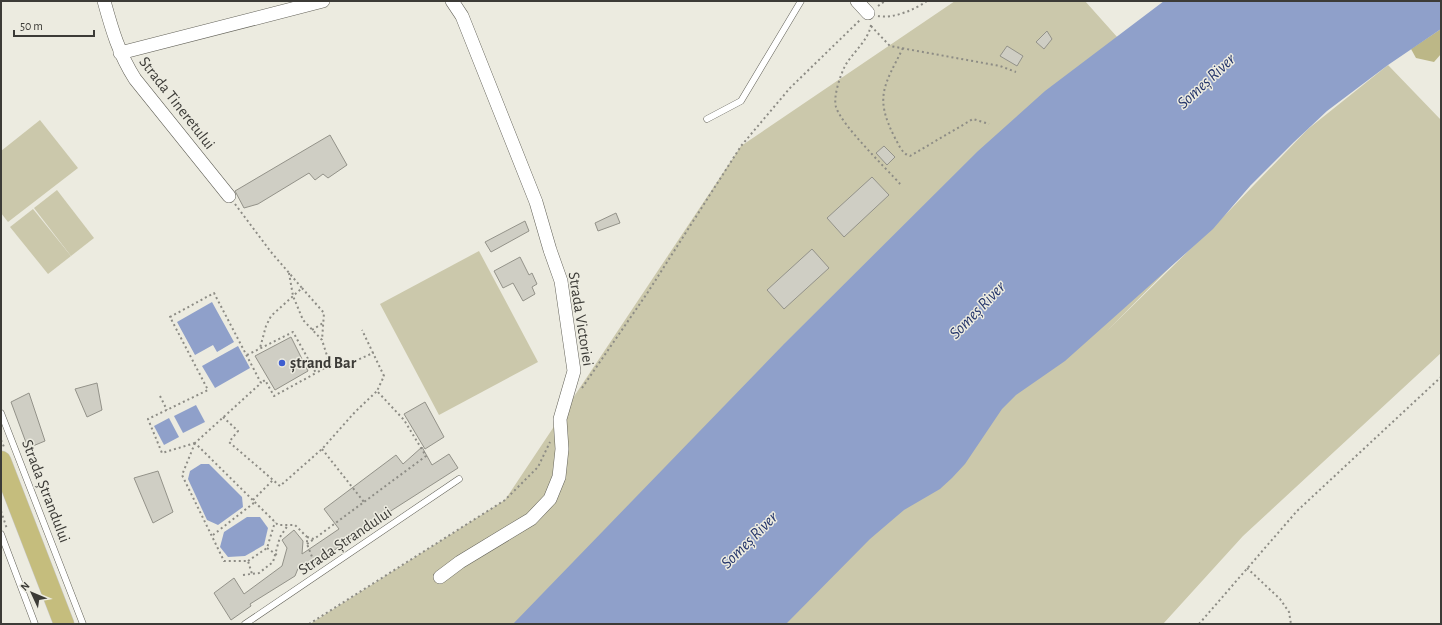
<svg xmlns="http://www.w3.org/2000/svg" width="1442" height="625" viewBox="0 0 1442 625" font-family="'Alegreya Sans',sans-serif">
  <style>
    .green { fill: #cbc8ab }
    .forest { fill: #bcb787 }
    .water { fill: #8fa0ca }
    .building { fill: #cfcec4; stroke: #939289 }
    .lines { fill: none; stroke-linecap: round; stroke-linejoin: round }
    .lane-casing { stroke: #636259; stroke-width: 7 }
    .street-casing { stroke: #636259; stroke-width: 14 }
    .primary-casing { stroke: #c8c8c7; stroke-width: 21 }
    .path { stroke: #8d8c85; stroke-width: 2; stroke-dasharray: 2 3; stroke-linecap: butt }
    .lane { stroke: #fff; stroke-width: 6 }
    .street { stroke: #fff; stroke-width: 13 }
    .primary { stroke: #c5bd7d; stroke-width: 20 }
    .poi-dot { fill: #3e5ed0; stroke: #ecebe0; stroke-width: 1.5 }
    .labels { text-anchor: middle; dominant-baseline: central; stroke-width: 3; stroke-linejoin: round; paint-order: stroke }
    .street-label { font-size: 16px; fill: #3c3b37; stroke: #ecebe0 }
    .poi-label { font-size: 16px; font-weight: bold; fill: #3c3b37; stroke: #ecebe0; text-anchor: start }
    .water-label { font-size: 17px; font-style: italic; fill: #25366b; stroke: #ecebe0 }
  </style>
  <rect width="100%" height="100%" fill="#ecebe0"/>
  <g class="green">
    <path d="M955,1H1085L1250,186L1107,331L1229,211L1308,129L1388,65L1441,120V353L1243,536L1163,624H310L505,500L741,146Z"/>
    <path d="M40,120L78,168L8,222L1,213V151Z"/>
    <path d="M57,190L94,238L71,256L34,208Z"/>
    <path d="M33,209L71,256L48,274L10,227Z"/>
    <path d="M479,251L538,362L439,415L380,304Z"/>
  </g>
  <path class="forest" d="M1441,29V54L1434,62L1416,58L1411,49Z"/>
  <g class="water">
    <path d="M1164,1H1441V29L1388,65L1327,111L1294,142L1250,186L1213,229L1065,361L1016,395L1002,409L965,464L952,478L940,489L904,510L870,539L786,624H513L784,344L978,151L1045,91Z"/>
    <path d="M212,302L234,342L217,352L213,345L195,355L177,322Z"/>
    <path d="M238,346L250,368L215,388L202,366Z"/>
    <path d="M196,405L205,422L183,433L174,416Z"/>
    <path d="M169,418L179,437L164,445L154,426Z"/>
    <path d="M201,464H209L242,497L243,507L218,525L207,520L188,479L190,471Z"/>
    <path d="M247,517H260L268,528L264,545L245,556L228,557L220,547L224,532Z"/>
  </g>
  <g class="building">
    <path d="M1047,31L1052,39L1044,49L1036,42Z"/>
    <path d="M1007,46L1023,56L1017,66L1000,56Z"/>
    <path d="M330,135L347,165L328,178L323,174L315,180L309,173L258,204L244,208L235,191Z"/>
    <path d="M884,146L895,157L887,165L876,153Z"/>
    <path d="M872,177L889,195L844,237L827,218Z"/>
    <path d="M616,213L620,223L598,231L595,223Z"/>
    <path d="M525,221L529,231L491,252L485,242Z"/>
    <path d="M812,249L829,268L784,309L767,290Z"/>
    <path d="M520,257L529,275L532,273L537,284L532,287L535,294L523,301L513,283L503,288L494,271Z"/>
    <path d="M291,337L308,371L275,390L255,356Z"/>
    <path d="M97,383L102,410L87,417L75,389Z"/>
    <path d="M29,393L45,441L28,448L11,402Z"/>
    <path d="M425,402L444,437L425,449L404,414Z"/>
    <path d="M422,447L432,465L449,454L458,468L375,521L315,564L302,563L299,566L295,576L250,604L251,606L231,620L214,593L234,578L244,594L282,566L287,548L282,540L294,530L303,541L302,554L339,529L324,509L396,455L403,464Z"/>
    <path d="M158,471L173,512L153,523L134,478Z"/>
  </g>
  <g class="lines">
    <g class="lane-casing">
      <g id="lane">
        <path d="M707,119L741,101L801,1"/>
        <path d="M1,413L83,624"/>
        <path d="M1,534L35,624"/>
        <path d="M245,624L459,479"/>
      </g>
    </g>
    <g class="street-casing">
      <g id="street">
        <path d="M104,1C112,30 119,54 135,79L229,196"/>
        <path d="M857,1L868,13"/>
        <path d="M120,53L323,1"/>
        <path d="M440,577L460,562L531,519L550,499L559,477L562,449L560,419L574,371L561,281L550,250L536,202L462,16L452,1"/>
      </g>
    </g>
    <g class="primary-casing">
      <path id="primary" d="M1,461L64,624"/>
    </g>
    <g class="path">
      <path d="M878,6L885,1"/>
      <path d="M878,16C893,19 914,10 927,1"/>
      <path d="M871,25C868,41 853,52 845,66C840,76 833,97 836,107C842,126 886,168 901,185"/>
      <path d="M871,26L890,46L1000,66L1016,72"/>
      <path d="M903,48C884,86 874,97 895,138C899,145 902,154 910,156L973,119L989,124"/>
      <path d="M235,204L271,252L302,288L271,316L266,326L260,348"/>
      <path d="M289,273L293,296L303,320L322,340L330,365L316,373"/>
      <path d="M302,288L324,313L322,340"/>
      <path d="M312,330L323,323"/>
      <path d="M247,355L293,332L316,373L274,396L265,380L261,383"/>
      <path d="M330,365L353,362L373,353L362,330"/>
      <path d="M582,388L648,292L741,146L790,88L860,20"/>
      <path d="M160,396L167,410"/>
      <path d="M223,417L238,431L229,442L280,486L322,449L355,412L377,391"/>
      <path d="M1,440L4,447"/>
      <path d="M195,443L162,453L148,419L208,390L170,317L214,293L261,383L195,443L278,525H295L307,537V544L316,567"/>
      <path d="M195,443L182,475L224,561H248L252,574"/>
      <path d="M322,449L364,502"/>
      <path d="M253,500L273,480"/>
      <path d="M1,511L7,529"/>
      <path d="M213,535L255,502"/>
      <path d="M307,537L314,539L426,456L404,420L377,391L384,376L373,353"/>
      <path d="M307,544L314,539"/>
      <path d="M267,548L277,555"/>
      <path d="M248,561L267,548L275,522"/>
      <path d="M1247,568L1280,599L1289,612L1291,624"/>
      <path d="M243,575L259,573L273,562L280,537L288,525"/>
      <path d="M309,624L505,500L538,467L550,442"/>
      <path d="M1199,624L1297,511L1441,377"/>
    </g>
    <use href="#lane" class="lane"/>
    <use href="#street" class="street"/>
    <use href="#primary" class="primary"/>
  </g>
  <circle class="poi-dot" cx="282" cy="363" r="4"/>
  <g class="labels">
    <g class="street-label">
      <text transform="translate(177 103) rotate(52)">Strada Tineretului</text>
      <text transform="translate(581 319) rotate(81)">Strada Victoriei</text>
      <text transform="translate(46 491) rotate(69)">Strada Ștrandului</text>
      <text transform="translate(345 541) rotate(-34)">Strada Ștrandului</text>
    </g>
    <g class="poi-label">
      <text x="290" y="363">ștrand Bar</text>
    </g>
    <g class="water-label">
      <text transform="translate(1206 81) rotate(-43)">Someș River</text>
      <text transform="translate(977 310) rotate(-46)">Someș River</text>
      <text transform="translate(749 540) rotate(-45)">Someș River</text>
    </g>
  </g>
  <rect width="1442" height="625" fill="none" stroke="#3c3b37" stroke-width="4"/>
  <g transform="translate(32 593) rotate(314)" stroke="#ecebe0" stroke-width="3" paint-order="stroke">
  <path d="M0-3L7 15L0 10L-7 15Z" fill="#3c3b37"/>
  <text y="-6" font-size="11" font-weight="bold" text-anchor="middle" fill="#3c3b37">N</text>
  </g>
  <path d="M14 30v6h80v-6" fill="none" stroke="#3c3b37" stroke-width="2"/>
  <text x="20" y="30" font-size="12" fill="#3c3b37" stroke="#ecebe0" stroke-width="3" paint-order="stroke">50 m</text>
</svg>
